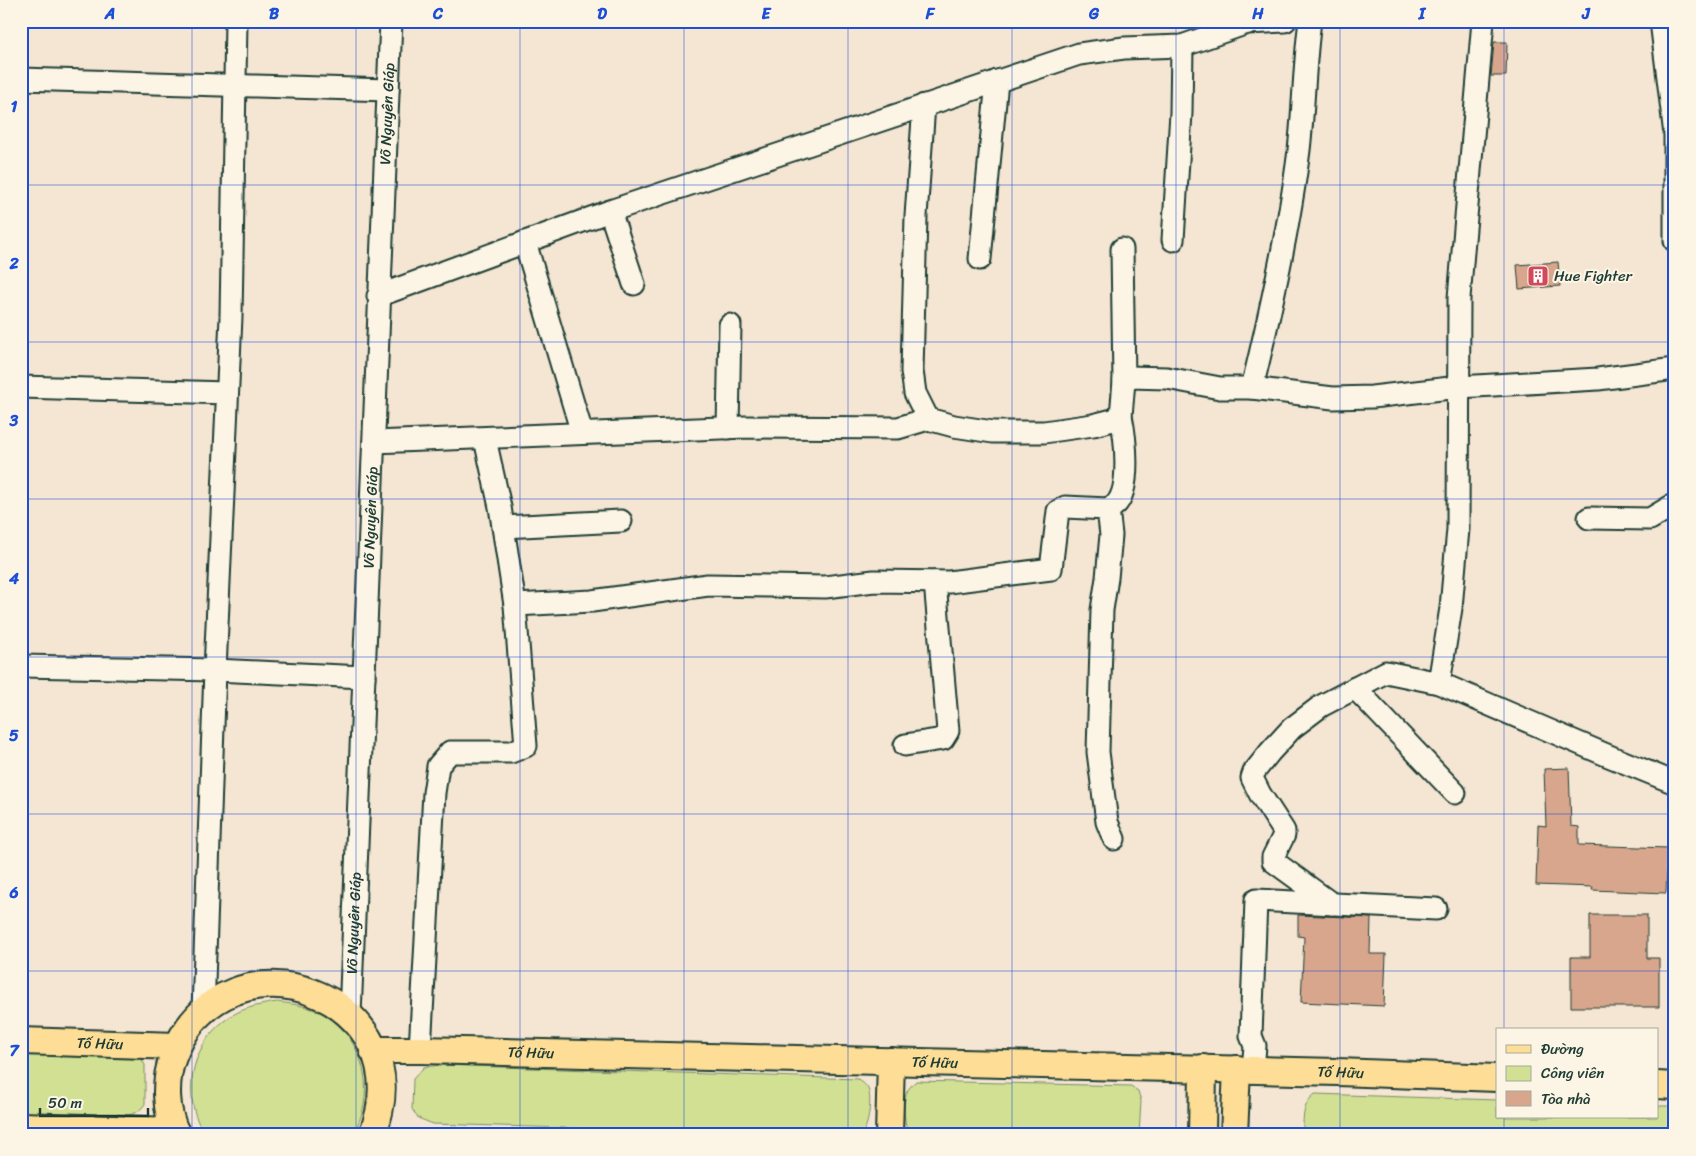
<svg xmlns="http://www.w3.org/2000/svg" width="1696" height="1156" viewBox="0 0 1696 1156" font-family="Sriracha,sans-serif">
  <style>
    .green { fill: #d1e093; stroke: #788e64 }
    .building { fill: #d8a68c; stroke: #1f3d34 }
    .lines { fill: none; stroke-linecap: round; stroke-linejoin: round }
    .minor-casing { stroke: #1f3d34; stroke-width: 25 }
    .major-casing { stroke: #1f3d34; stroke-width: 30 }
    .minor { stroke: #fcf5e5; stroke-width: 21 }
    .major { stroke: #fedd96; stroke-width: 26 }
    .grid { fill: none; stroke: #1d4ed8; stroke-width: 1; stroke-opacity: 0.55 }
    .labels { text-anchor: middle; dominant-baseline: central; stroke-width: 4; stroke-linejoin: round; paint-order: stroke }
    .street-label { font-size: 15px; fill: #1f3d34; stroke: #fcf5e5 }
    .poi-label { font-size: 15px; fill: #1f3d34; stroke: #fcf5e5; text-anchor: start }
    .neatline { fill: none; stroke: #1d4ed8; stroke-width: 2 }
    .grid-label { font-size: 16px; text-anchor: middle; font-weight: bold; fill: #1d4ed8 }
  </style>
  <rect width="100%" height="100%" fill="#f5e5d3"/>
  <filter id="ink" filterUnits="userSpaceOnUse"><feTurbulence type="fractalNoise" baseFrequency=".02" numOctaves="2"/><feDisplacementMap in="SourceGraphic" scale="10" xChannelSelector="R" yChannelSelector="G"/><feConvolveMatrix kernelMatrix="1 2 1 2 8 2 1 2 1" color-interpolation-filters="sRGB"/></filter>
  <g filter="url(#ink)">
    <g class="green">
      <path d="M277,1002C296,1004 316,1007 332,1020C367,1047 376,1098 352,1135H205C181,1099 190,1047 224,1021C240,1008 258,1005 277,1002Z"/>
      <path d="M21,1050L141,1058L145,1065V1104L139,1111L127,1116L21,1112Z"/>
      <path d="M441,1065L858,1079C863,1083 868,1086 869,1092C871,1102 869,1130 860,1135H794L433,1124L418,1118L412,1109L413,1079L424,1067Z"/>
      <path d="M916,1081L1131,1086L1138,1091L1141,1101L1139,1135H909C904,1125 903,1105 906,1094C908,1088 912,1085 916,1081Z"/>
      <path d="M1315,1094L1497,1100V1117H1657V1106H1670L1675,1108V1135H1303C1303,1119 1302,1104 1315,1094Z"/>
    </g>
    <g class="building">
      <path d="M1494,42H1507L1506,76H1491Z"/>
      <path d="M1558,262L1560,286L1519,289L1517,265Z"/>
      <path d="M1569,768L1571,826L1579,827V845L1668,848L1666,893L1592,890L1593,887L1536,885L1538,825L1546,826L1544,769Z"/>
      <path d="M1298,915L1371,918L1370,954H1386L1384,1006L1301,1002L1304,937L1298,936Z"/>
      <path d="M1590,915H1647V958H1659V1007H1571V957H1590Z"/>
    </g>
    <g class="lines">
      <g class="minor-casing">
        <g id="minor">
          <path d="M1661,21L1675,135V241"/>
          <path d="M1247,23L1285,21"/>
          <path d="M21,79L388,90"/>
          <path d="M924,105L916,216L912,371L915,393L928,419"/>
          <path d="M610,211L634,284"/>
          <path d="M1173,240L1181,113L1182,46"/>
          <path d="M525,242L582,433"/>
          <path d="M1122,249L1124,381"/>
          <path d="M980,259L997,81"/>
          <path d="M378,296L610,211L1079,54L1124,48L1182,46L1247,23V21"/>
          <path d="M21,387L227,393"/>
          <path d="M1252,388C1271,310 1289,230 1299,150C1304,107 1304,64 1310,21"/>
          <path d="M728,428L730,325"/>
          <path d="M374,442L746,427L898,428L928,419L954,426L993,432H1044L1093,425L1113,420L1121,416L1124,381L1129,377L1167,378L1220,388H1252L1333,398L1372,397L1459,387L1598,379L1675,369"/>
          <path d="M1108,509C1110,507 1113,506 1115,505C1132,490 1125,435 1121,416"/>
          <path d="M1589,518L1650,519L1675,504"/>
          <path d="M503,527L621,521"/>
          <path d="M515,605L592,601L708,585L825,587L874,581L949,582L1051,569L1058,511L1065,507L1108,509L1111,535L1107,578L1102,610L1098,752L1107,822L1114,839"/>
          <path d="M21,666L215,670L364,677"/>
          <path d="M1439,683L1604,754L1675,783"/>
          <path d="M1355,688L1455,793"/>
          <path d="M905,745L943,739L948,731L935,582"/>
          <path d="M1332,904L1273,861V857L1284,835V831L1260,794L1252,778L1254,772L1270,752L1292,728L1321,706L1386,672L1439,683L1451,608L1458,529L1459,298L1483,21"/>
          <path d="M203,1011L215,670L231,317L236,21"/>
          <path id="s1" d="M350,1015L391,21"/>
          <path d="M420,1050L434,793L438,766L450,752H511L526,746L515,605L500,507L485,439"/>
          <path d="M1253,1070L1255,1046L1251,1036L1256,900L1436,909"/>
        </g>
      </g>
      <g class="major-casing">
        <g id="major">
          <path id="s2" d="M21,1041L177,1046"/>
          <path id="s3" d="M373,1050H420L1338,1072L1497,1078"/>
          <path d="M1657,1085L1675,1086"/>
          <path d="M21,1126L175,1131"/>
          <path d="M177,1135C165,1112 164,1081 173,1057C224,920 428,996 372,1135"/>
          <path d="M889,1135L891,1061"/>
          <path d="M1202,1135L1203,1068"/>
          <path d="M1234,1135L1237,1069"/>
        </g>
      </g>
      <use href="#minor" class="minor"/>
      <use href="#major" class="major"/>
    </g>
  </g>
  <path class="grid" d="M192,21V1135M356,21V1135M520,21V1135M684,21V1135M848,21V1135M1012,21V1135M1176,21V1135M1340,21V1135M1504,21V1030M21,185H1675M21,342H1675M21,499H1675M21,657H1675M21,814H1675M21,971H1675M1504,1117V1135"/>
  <defs>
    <g id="building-square" transform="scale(1.125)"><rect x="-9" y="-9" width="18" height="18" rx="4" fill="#d1495b" stroke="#fcf5e5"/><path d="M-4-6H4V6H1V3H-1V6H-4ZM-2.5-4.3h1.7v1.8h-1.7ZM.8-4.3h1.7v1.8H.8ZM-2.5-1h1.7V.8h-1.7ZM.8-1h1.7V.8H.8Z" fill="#fff"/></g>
  </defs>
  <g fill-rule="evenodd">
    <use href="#building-square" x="1538" y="276"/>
  </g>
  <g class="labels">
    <g class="street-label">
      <text stroke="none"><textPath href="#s1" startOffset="902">Võ Nguyên Giáp</textPath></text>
      <text stroke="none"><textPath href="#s1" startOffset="498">Võ Nguyên Giáp</textPath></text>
      <text stroke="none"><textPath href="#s1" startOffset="92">Võ Nguyên Giáp</textPath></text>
      <text stroke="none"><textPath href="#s2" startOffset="79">Tố Hữu</textPath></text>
      <text stroke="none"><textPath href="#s3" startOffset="158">Tố Hữu</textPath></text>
      <text stroke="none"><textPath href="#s3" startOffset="562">Tố Hữu</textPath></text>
      <text stroke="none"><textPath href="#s3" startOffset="968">Tố Hữu</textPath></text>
    </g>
    <g class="poi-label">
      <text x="1554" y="276">Hue Fighter</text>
    </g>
  </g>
  <rect width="1696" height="1156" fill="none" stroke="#fcf5e5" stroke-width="55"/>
  <rect x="1496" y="1028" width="162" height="90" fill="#fcf5e5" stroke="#a4ab9e"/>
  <rect x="1506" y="1045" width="25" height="8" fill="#fedd96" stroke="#a4ab9e"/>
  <text x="1541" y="1054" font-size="15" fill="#1f3d34">Đường</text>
  <rect x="1506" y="1066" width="25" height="15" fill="#d1e093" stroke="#a4ab9e"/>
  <text x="1541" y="1078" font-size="15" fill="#1f3d34">Công viên</text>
  <rect x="1506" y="1091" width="25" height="15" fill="#d8a68c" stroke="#a4ab9e"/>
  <text x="1541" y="1104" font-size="15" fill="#1f3d34">Tòa nhà</text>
  <path d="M40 1108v8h108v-8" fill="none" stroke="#1f3d34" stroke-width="2.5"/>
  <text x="48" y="1108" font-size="15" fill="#1f3d34" stroke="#fcf5e5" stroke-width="4" paint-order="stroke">50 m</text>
  <rect x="28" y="28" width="1640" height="1100" class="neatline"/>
  <g class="grid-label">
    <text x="110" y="19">A</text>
    <text x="274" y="19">B</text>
    <text x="438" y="19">C</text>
    <text x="602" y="19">D</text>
    <text x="766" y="19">E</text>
    <text x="930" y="19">F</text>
    <text x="1094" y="19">G</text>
    <text x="1258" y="19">H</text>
    <text x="1422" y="19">I</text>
    <text x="1586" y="19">J</text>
    <text x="14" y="112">1</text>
    <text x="14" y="269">2</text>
    <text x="14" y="426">3</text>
    <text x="14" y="584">4</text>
    <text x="14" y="741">5</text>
    <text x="14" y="898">6</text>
    <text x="14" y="1056">7</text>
  </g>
</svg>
